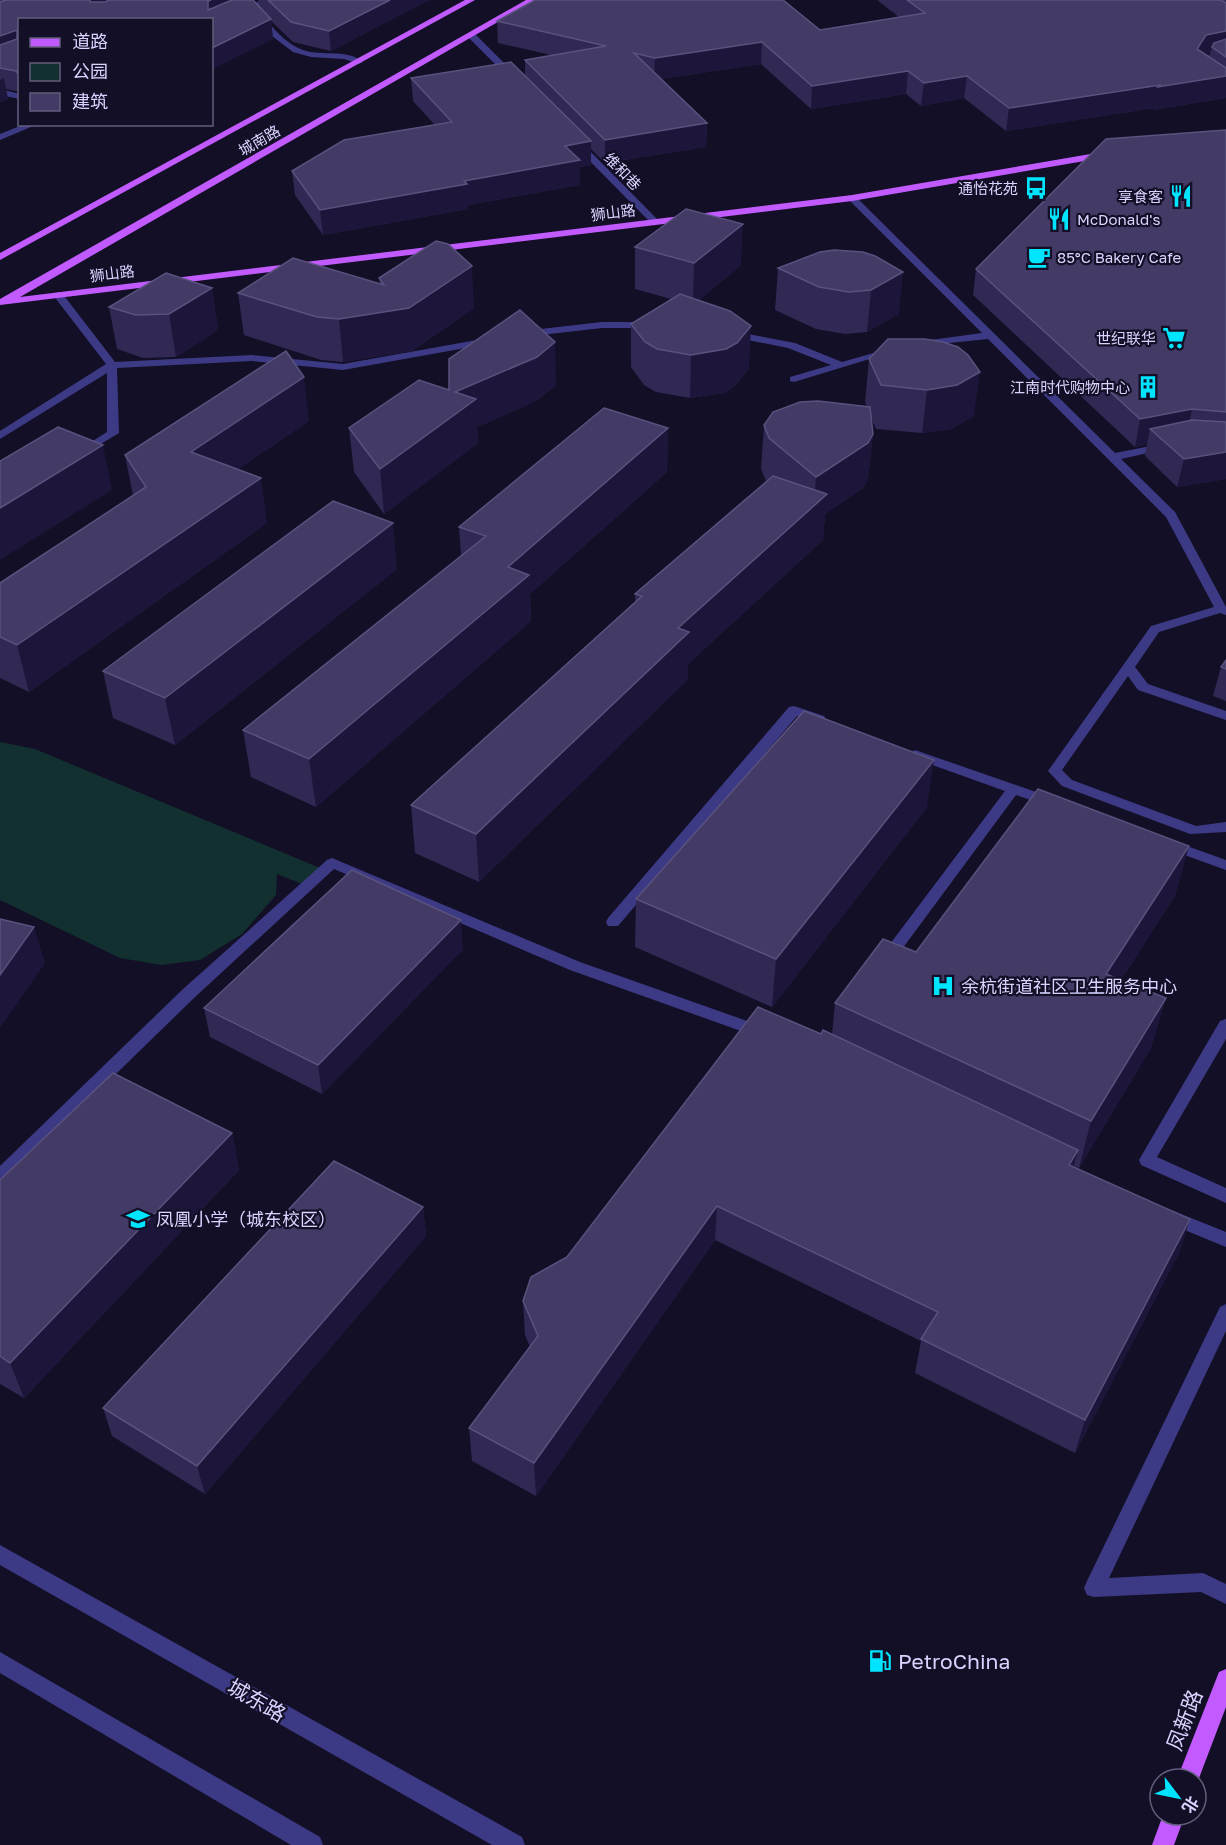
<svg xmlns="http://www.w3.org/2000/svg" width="1226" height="1845" viewBox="0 0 1226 1845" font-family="'Golos Text','Noto Sans SC',sans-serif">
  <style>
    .green { fill: #12302f }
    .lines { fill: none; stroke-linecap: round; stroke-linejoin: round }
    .minor { fill: #3d3a85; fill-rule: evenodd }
    .major { fill: #c25bff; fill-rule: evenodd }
    .wall { fill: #312854 }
    .shaded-wall { fill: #1d163a }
    .building { fill: #433a66; stroke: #5a527e; stroke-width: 1.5 }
    .labels { text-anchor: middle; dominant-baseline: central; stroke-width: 4.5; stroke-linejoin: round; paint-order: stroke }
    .far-street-label { font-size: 15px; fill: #d9d4ff; stroke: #130f26 }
    .far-poi-label { font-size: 15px; fill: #d9d4ff; stroke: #130f26; text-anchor: end }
    .poi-label { font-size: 18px; fill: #d9d4ff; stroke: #130f26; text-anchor: start }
    .near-poi-label { font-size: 21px; fill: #d9d4ff; stroke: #130f26; text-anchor: start }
    .near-street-label { font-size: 21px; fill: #d9d4ff; stroke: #130f26 }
  </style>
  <rect width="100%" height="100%" fill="#130f26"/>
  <path class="green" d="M0,742L35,749L320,868L302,884L277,874L276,895L242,934L200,960L161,965L120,958L0,900Z"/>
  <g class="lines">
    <g class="minor">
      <path d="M261,0H271L256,9C270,23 283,43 303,50C323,57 346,48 363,62L359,64L344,59L311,57L293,52L272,36L247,8Z"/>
      <path d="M468,33H474L515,74V78H509L468,37Z"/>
      <path d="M0,89L20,94V99L0,95Z"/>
      <path d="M25,124H38L0,140V134Z"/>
      <path d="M574,141H580L658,220V224H652L574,145Z"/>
      <path d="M849,196H855L1115,453L1166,443L1172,446L1170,448L1121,459L1175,512L1226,607V615L1220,613L1159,632L1135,667L1148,684L1226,711V720L1138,690L1128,676L1062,770L1072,780L1196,826L1226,822V832L1190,834L1062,786L1048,771L1151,626L1214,607L1166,517L988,339L919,346L918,344L923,341L982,333L849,200Z"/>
      <path d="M58,292L62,293L115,362L252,355L343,364L488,338L493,341L488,344L343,370L252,361L117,368L119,433L81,456L75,453L77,451L107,432V373L0,439V431L106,364L53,295Z"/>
      <path d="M602,322H652L657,325L652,328H602L523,337L518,334L523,331Z"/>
      <path d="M732,331L795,343L842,362L891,348L896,351L794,382L790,381V377L831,365L788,348L728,336V332Z"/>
      <path d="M794,706L824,716L826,719L819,723L797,716L618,926H608L606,922L608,918L789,707Z"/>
      <path d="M915,750L1056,799L1058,802L1051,807L1016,795L891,964H881L878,960L881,956L1005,791L910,757L908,754Z"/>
      <path d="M1170,840L1226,860V870L1165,848L1163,845L1165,842Z"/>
      <path d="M332,858L580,962L767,1028L769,1032L767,1036H755L570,970L334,869L194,998L6,1181L0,1183V1166L182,990L327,860Z"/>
      <path d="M1226,1019V1039L1157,1157L1226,1188V1203L1141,1165L1139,1160L1220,1021Z"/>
      <path d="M1171,1210L1226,1232V1247L1165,1222L1162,1217L1165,1212Z"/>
      <path d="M1226,1304V1331L1109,1578L1203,1573L1226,1584V1604L1201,1592L1094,1597L1087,1595L1084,1588L1087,1581L1220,1307Z"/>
      <path d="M0,1545L522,1837L525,1845H492L0,1565Z"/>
      <path d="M0,1652L320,1837L323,1845H291L0,1673Z"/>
    </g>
    <g class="major">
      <path d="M465,0H475L0,260V253Z"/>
      <path d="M526,0H536L20,297L852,195L1108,151L1112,154L1108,157L852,201L0,305V299Z"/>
      <path d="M1226,1669V1707L1196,1786V1779H1177L1219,1672Z"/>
      <path d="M1163,1815H1185L1174,1845H1152Z"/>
    </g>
  </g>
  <g class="wall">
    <path d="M0,0L259,7L258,0H429L331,51L293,42L271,21L273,39L212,69V20H20V92L6,89L8,99L0,102Z"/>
    <path d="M877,0H1226V98L1153,110L1154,108L1006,131L964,98L921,106L906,94L811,109L761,64L661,79L707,123L706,147L605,163L591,149V165L580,167V185L468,205V209L323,235L295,195L292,171L435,125L413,101L411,78L525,76V60L551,55L498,43L497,21L820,30L899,17Z"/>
    <path d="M1226,130V479L1177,487L1145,456L1147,444L1135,447L973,295L976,269Z"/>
    <path d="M635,247L741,265L699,300L749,369L735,386L724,393L690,398L656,392L644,385L631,367V324L671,299L635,289Z"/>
    <path d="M834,250L899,314L867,332L845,334L816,329L775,310L778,268Z"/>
    <path d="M379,278L474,308L412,351L343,362L321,360L244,335L238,293L380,284Z"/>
    <path d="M212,288L218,330L176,357L143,358L117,349L109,307Z"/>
    <path d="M888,339L974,416L951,429L922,433L876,429L871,417L873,434L868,479L863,488L825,514L823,540L688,664V679L479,882L415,853L411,805L635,603V594L766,481L761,469L764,425L867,406L865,402L869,359Z"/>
    <path d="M556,385L538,400L477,427L478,443L384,514L354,472L349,428L449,390Z"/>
    <path d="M309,421L238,469L267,523L29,692L0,678V583L133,496L125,455Z"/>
    <path d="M668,428L667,472L530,594L531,621L316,807L251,777L243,730L461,556L459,527Z"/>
    <path d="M397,569L175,745L113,718L103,671Z"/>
    <path d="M1226,660V701L1213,696L1221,667Z"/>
    <path d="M927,807L772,1007L635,947L636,899Z"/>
    <path d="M1176,894L1121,980L1152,1046L1079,1168L1074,1166L1073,1167L1190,1219L1179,1253L1075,1453L915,1373L921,1341L715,1240L536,1496L472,1461L469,1428L530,1347L525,1335L523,1301L567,1257L821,1034H832L835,1003L916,952Z"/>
    <path d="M463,949L322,1094L210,1037L204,1008Z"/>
    <path d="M232,1133L239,1170L24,1398L0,1384V1180Z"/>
    <path d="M423,1207L426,1236L205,1494L112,1436L103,1408Z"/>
  </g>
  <g class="shaded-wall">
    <path d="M90,0H132L94,18L90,2Z"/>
    <path d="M211,0H248L208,10V1Z"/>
    <path d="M390,0H429L331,51L329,31Z"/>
    <path d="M271,19L273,39L212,69V48Z"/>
    <path d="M17,30L20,41L0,58V36Z"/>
    <path d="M1226,31V50L1212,47L1210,55L1202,57L1197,49L1206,35Z"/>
    <path d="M762,42L761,64L654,80L655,58Z"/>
    <path d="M908,71L906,94L811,109L812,86Z"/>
    <path d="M967,76L964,98L921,106L924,83Z"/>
    <path d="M1226,76V98L1153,110L1154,108L1006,131L1009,108Z"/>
    <path d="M4,78L8,99L0,102V80Z"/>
    <path d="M707,123L706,147L605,163V140Z"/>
    <path d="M591,141V165L580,167V185L468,205V209L323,235L320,210L464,181L565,146Z"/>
    <path d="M743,224L741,265L693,305L694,263Z"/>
    <path d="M472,266L474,308L412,351L343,362L339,319Z"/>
    <path d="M903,272L899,314L867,332L871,290Z"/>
    <path d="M212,288L218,330L176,357L169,314Z"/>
    <path d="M751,326L749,369L735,386L724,393L690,398L691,355Z"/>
    <path d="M555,342L556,385L538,400L477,427L478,443L384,514L380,469L455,392Z"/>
    <path d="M980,372L974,416L951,429L922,433L927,390Z"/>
    <path d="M304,377L309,421L199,496L191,452Z"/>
    <path d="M1192,409L1186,437L1150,429L1147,444L1135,447L1140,419Z"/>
    <path d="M668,428L667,472L530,594L531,621L316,807L309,759L508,567Z"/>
    <path d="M873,434L868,479L863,488L825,514L823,540L688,664V679L479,882L476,834L678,628L814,506L816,477Z"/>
    <path d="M103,445L112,490L0,560V508Z"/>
    <path d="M1226,452V479L1177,487L1184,459Z"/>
    <path d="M261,478L267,523L29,692L17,645Z"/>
    <path d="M393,523L397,569L175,745L165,698Z"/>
    <path d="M934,760L927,807L772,1007L776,959Z"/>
    <path d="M1189,846L1176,894L1094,1022L1106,974Z"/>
    <path d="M461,920L463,949L322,1094L318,1065Z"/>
    <path d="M34,927L45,963L0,1028V975Z"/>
    <path d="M1166,998L1152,1046L1079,1168L1091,1121Z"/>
    <path d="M232,1133L239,1170L24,1398L10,1363Z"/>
    <path d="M1078,1150L1069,1184V1165Z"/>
    <path d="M717,1206L715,1240L536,1496L534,1463Z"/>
    <path d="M423,1207L426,1236L205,1494L197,1466Z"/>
    <path d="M1190,1219L1179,1253L1075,1453L1085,1420Z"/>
  </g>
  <g class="building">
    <path d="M6,0H90V2H105L109,0H211L208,1V10L232,0H253L271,19L212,48V20H20V73L18,74L16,71L0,68V45L17,39V30L0,36V2Z"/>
    <path d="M268,0H390L329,31L291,22Z"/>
    <path d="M535,0H783L820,30L925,13L907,0H1221L1226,3V31L1206,35L1197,49L1226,68V76L1158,87L1160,85L1009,108L967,76L924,83L908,71L812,86L762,42L655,58L634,53L707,123L605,140L525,60L606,46L497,21Z"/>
    <path d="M1226,39V57L1212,47L1214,43Z"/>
    <path d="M511,62L591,141L565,146L580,160L464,181L467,184L320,210L292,171L344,140L452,122L411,78Z"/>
    <path d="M1226,130V412L1192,409L1140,419L976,269L1106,139Z"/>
    <path d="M686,209L743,224L694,263L635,247Z"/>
    <path d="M436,241L448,244L472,266L409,308L339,319L317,317L238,293L293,258L384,285L379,278Z"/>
    <path d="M834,250L863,252L875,256L903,272L871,290L849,292L819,287L778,268L820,252Z"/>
    <path d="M166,273L212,288L169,314L136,315L109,307Z"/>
    <path d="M680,294L730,311L751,326L737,343L726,349L691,355L657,349L645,342L631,324Z"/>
    <path d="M520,310L555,342L537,357L455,392L476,399L380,469L349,428L419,380L449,390V359Z"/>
    <path d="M888,339H925L943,342L958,347L968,355L980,372L957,385L927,390L881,385L869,359Z"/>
    <path d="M286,351L304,377L191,452L261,478L17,645L0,637V583L146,487L125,455Z"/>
    <path d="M818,401L870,407L873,434L868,443L816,477L769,438L764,425L773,412L800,402Z"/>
    <path d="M604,408L668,428L508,567L529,575L309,759L243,730L486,536L459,527Z"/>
    <path d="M1192,420L1226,422V452L1184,459L1150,429Z"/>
    <path d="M58,427L103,445L0,508V461Z"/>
    <path d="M773,476L827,494L678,628L689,632L476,834L411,805L642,596L635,594Z"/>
    <path d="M333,501L393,523L165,698L103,671Z"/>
    <path d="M1226,660V669L1221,667Z"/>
    <path d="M804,711L934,760L776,959L636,899Z"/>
    <path d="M1038,789L1189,846L1106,974L1166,998L1091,1121L835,1003L883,939L916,952Z"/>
    <path d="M352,870L461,920L318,1065L204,1008Z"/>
    <path d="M0,919L34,927L0,975Z"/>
    <path d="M758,1007L821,1034L823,1030L1078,1150L1069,1165L1190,1219L1085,1420L921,1339L938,1312L717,1206L534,1463L469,1428L538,1336L523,1301L531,1277L567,1257Z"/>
    <path d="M113,1073L232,1133L10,1363L0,1356V1180Z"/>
    <path d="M334,1161L423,1207L197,1466L103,1408Z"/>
  </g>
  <defs>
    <g id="bus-bare" transform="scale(1.8)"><path d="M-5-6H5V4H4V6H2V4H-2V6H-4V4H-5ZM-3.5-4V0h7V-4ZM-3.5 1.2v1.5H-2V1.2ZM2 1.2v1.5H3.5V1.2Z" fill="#00e5ff" stroke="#130f26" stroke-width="2.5" paint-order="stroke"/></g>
    <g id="restaurant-bare" transform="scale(1.8)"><path d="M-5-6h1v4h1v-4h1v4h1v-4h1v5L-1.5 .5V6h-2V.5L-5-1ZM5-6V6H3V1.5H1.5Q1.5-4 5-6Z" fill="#00e5ff" stroke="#130f26" stroke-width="2.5" paint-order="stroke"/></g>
    <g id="cafe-bare" transform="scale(1.8)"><path d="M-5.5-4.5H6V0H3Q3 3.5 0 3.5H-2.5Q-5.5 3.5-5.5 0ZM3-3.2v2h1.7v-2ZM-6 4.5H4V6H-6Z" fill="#00e5ff" stroke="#130f26" stroke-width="2.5" paint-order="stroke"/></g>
    <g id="supermarket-bare" transform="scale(1.8)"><path d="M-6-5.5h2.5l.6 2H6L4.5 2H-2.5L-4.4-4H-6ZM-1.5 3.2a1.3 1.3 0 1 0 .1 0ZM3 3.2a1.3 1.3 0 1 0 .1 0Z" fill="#00e5ff" stroke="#130f26" stroke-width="2.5" paint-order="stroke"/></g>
    <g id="building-bare" transform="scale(1.8)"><path d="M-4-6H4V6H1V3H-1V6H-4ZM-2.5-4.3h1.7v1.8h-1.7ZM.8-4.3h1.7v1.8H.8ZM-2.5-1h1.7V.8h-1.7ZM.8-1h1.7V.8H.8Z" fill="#00e5ff" stroke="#130f26" stroke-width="2.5" paint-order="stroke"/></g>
    <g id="hospital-bare" transform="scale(1.8)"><path d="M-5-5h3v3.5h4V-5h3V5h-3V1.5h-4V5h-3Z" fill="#00e5ff" stroke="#130f26" stroke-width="2.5" paint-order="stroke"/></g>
    <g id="school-bare" transform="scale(1.8)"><path d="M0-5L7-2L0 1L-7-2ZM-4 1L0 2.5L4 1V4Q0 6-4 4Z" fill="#00e5ff" stroke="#130f26" stroke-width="2.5" paint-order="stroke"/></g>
    <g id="fuel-bare" transform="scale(1.8)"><path d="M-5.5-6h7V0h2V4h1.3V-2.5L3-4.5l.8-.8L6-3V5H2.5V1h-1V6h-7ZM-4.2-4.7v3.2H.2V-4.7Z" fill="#00e5ff" stroke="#130f26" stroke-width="2.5" paint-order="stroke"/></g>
  </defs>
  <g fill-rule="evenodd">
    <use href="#bus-bare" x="1036" y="188"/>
    <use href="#restaurant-bare" x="1181" y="196"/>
    <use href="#restaurant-bare" x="1059" y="219"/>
    <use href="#cafe-bare" x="1039" y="257"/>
    <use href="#supermarket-bare" x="1174" y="338"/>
    <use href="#building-bare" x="1148" y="387"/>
    <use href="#hospital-bare" x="943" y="986"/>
    <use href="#school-bare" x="138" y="1219"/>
    <use href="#fuel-bare" x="880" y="1661"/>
  </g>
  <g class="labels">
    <g class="far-street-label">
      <text transform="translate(259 140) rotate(-30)">城南路</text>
      <text transform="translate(623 171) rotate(46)">维和巷</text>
      <text transform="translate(613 212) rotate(-7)">狮山路</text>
      <text transform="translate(112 273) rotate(-7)">狮山路</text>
    </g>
    <g class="far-poi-label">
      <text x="1018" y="188">通怡花苑</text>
      <text x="1163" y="196">享食客</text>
      <text x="1077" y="219" text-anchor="start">McDonald's</text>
      <text x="1057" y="257" text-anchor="start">85°C Bakery Cafe</text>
      <text x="1156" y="338">世纪联华</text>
      <text x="1130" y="387">江南时代购物中心</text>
    </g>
    <g class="poi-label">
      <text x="961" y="986">余杭街道社区卫生服务中心</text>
      <text x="156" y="1219">凤凰小学（城东校区）</text>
    </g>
    <g class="near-poi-label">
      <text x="898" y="1661">PetroChina</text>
    </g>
    <g class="near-street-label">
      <text transform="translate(257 1700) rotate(30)">城东路</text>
      <text transform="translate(1184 1720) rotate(-69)">凤新路</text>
    </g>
  </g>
  <rect x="18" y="18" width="195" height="108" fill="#130f26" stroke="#625e7d" stroke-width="1.5"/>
  <rect x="30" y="38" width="30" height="9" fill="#c25bff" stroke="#625e7d" stroke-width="1.5"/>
  <text x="72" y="48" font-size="18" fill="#d9d4ff">道路</text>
  <rect x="30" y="63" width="30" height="18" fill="#12302f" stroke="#625e7d" stroke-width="1.5"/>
  <text x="72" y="78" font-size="18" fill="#d9d4ff">公园</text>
  <rect x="30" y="93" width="30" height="18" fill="#433a66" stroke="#625e7d" stroke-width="1.5"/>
  <text x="72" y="108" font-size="18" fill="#d9d4ff">建筑</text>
  <g transform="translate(1178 1797) rotate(122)"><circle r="28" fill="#130f26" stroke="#625e7d" stroke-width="1.5"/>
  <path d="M0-4.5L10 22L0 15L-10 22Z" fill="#00e5ff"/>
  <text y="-9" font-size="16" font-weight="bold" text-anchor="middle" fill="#d9d4ff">北</text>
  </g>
</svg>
